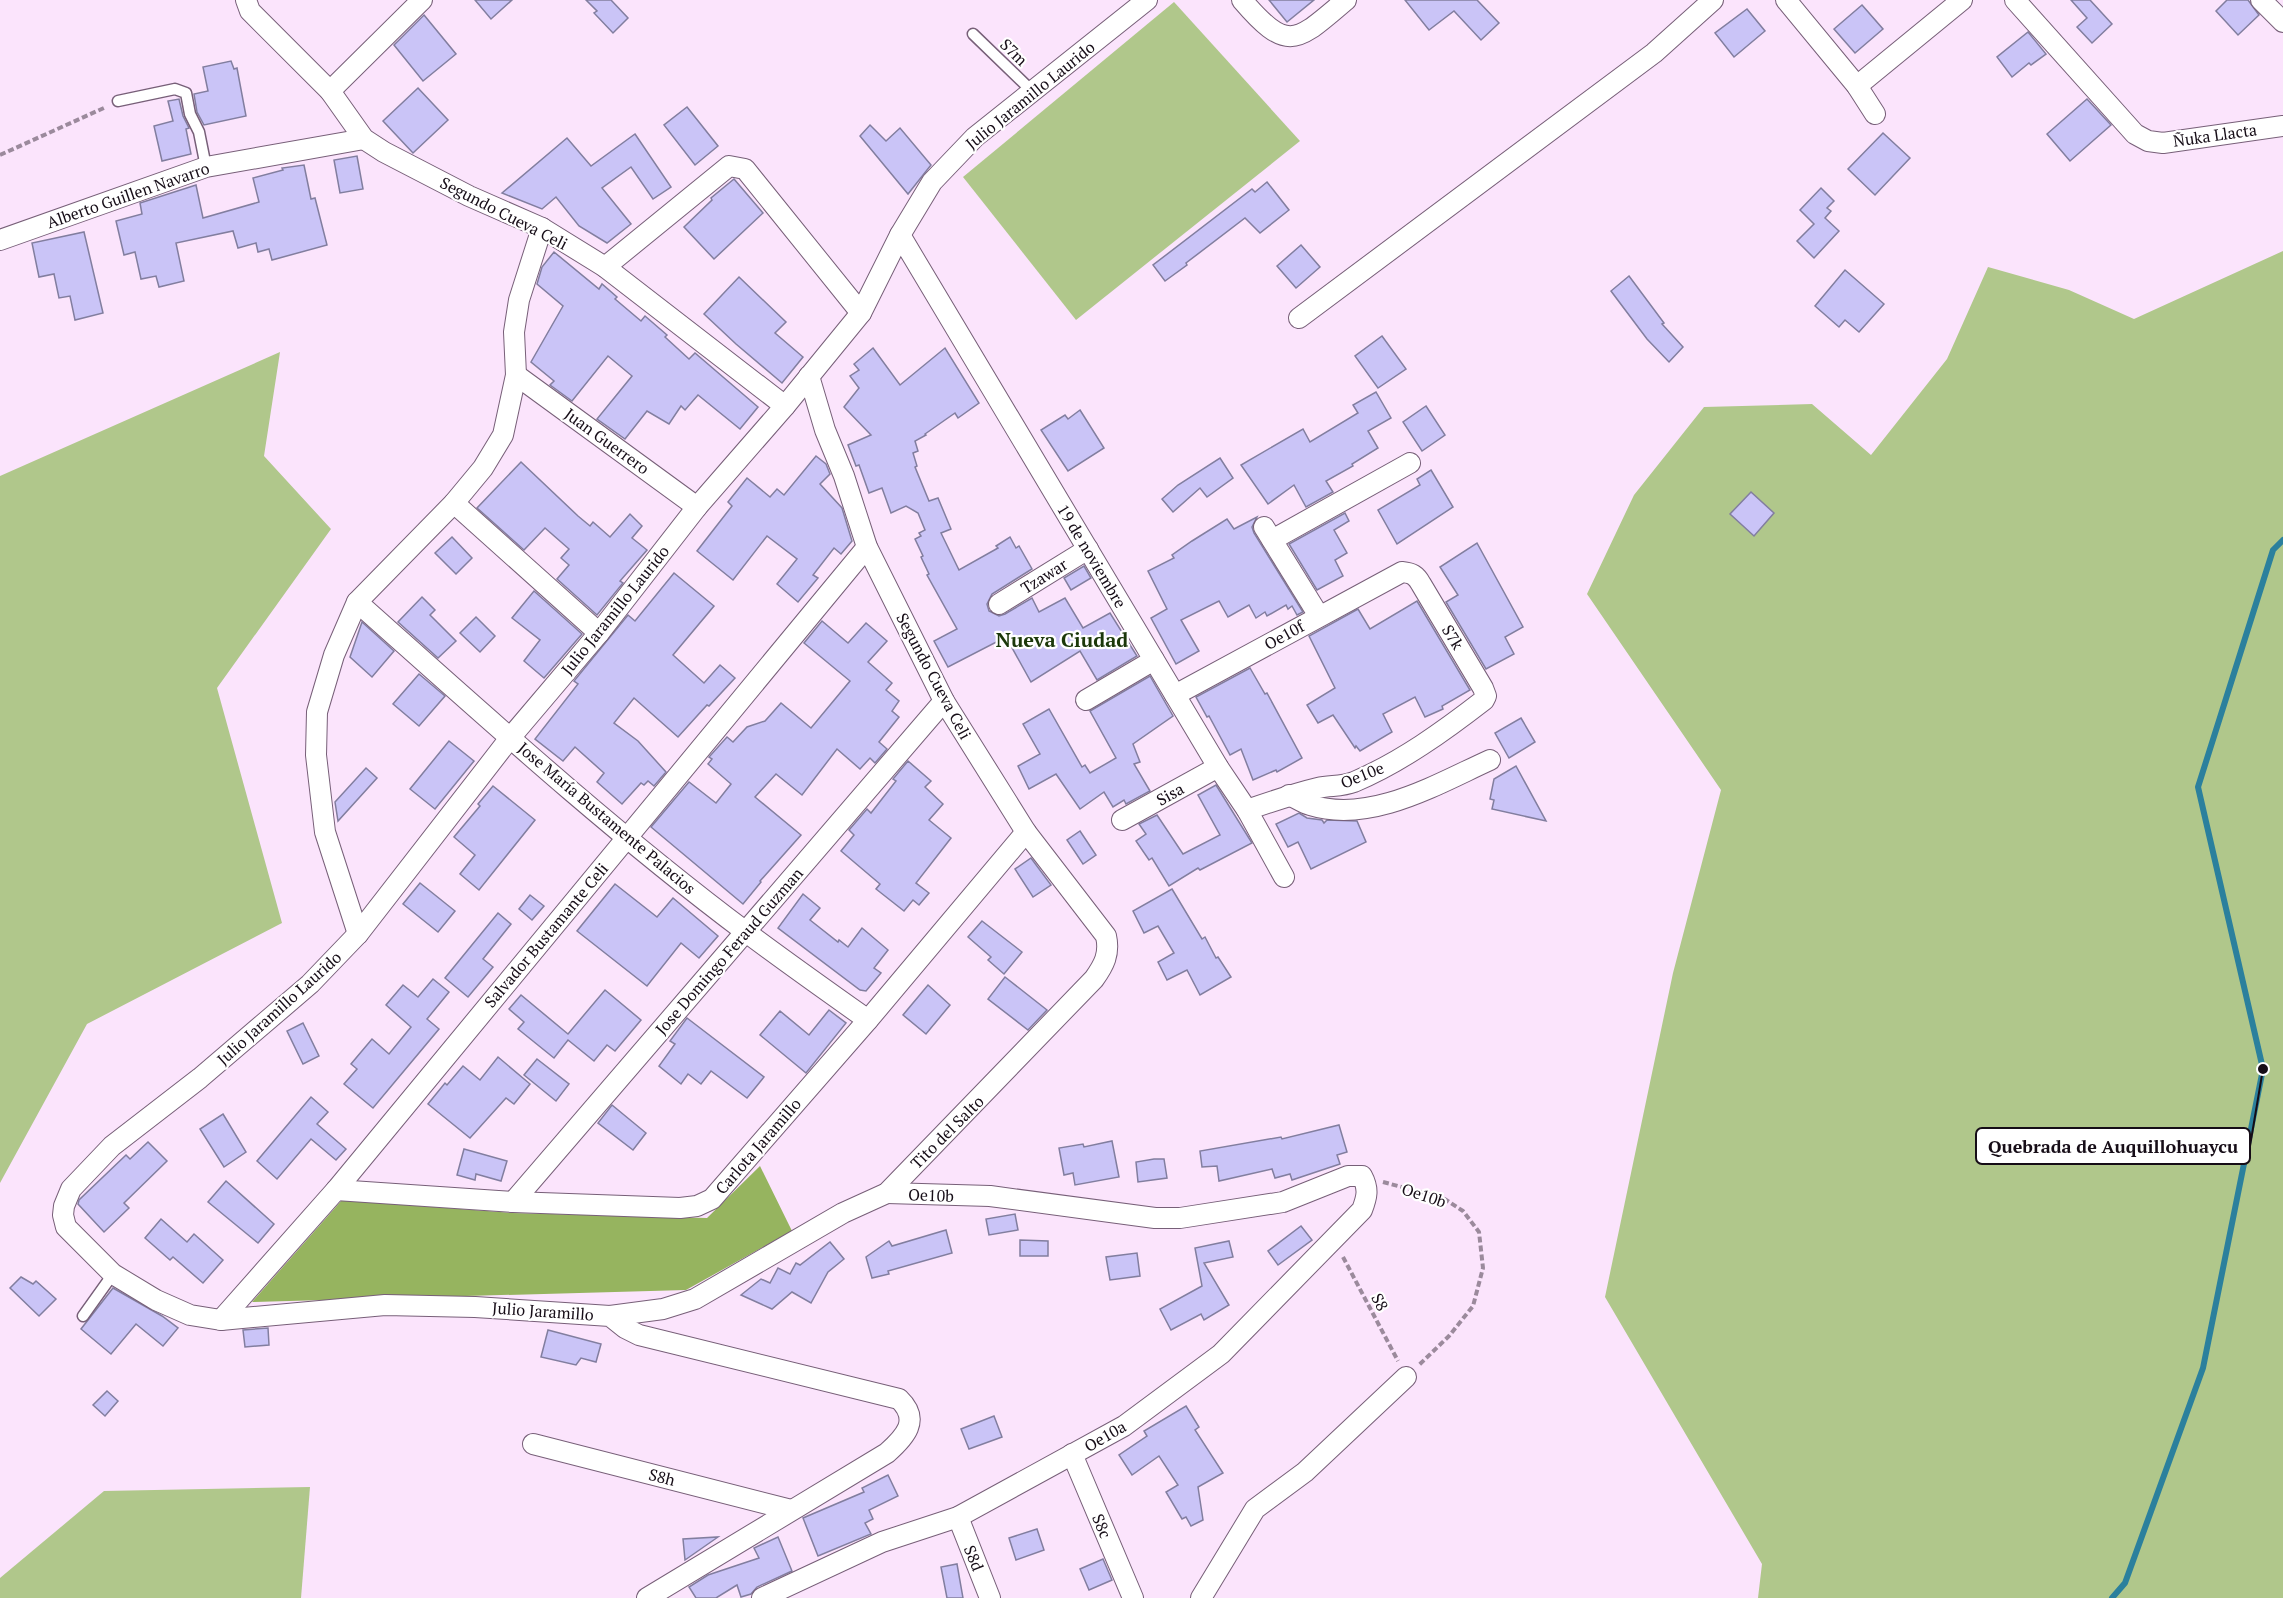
<svg xmlns="http://www.w3.org/2000/svg" width="2283" height="1598" viewBox="0 0 2283 1598" font-family="'PT Serif',serif">
  <style>
    .green { fill: #b0c78b }
    .forest { fill: #96b45f }
    .lines { fill: none; stroke-linecap: round; stroke-linejoin: round }
    .stream { stroke: #2b809d; stroke-width: 6 }
    .building { fill: #cac4f7; stroke: #827e9f; stroke-width: 1.5 }
    .lane-casing { stroke: #775f78; stroke-width: 13 }
    .street-casing { stroke: #775f78; stroke-width: 22 }
    .path { stroke: #9b8a9c; stroke-width: 4; stroke-dasharray: 6 3; stroke-linecap: butt }
    .lane { stroke: #fff; stroke-width: 10 }
    .street { stroke: #fff; stroke-width: 20 }
    .labels { text-anchor: middle; dominant-baseline: central; stroke-width: 4.5; stroke-linejoin: round; paint-order: stroke }
    .street-label { font-size: 16px; fill: #160d17; stroke: #fff }
    .quarter-label { font-size: 20px; font-weight: bold; fill: #1b380a; stroke: #fff }
    .leader { fill: none; stroke: #160d17; stroke-width: 2 }
    .callout-dot { fill: #160d17; stroke: #fff; stroke-width: 2 }
    .callout { fill: #fff; stroke: #160d17; stroke-width: 2 }
    .callout-label { font-size: 18px; text-anchor: middle; font-weight: bold; fill: #160d17 }
  </style>
  <rect width="100%" height="100%" fill="#fbe4fc"/>
  <g class="green">
    <path d="M1174,2L1300,141L1076,320L963,177Z"/>
    <path d="M2283,251V1598H1758L1762,1564L1605,1297L1673,973L1721,790L1587,594L1634,495L1704,407L1812,404L1871,455L1947,359L1988,267L2069,290L2134,319Z"/>
    <path d="M280,352L264,456L331,529L217,688L282,923L87,1024L0,1183V476Z"/>
    <path d="M310,1487L301,1598H0V1578L104,1491Z"/>
  </g>
  <path class="forest" d="M760,1166L792,1231L686,1290L252,1302L342,1200L512,1213L707,1218Z"/>
  <g class="lines">
    <path class="stream" d="M2112,1598L2125,1583L2203,1368L2263,1069L2198,787L2273,550L2283,540"/>
  </g>
  <g class="building">
    <path d="M475,0H512L491,19Z"/>
    <path d="M586,0H611L628,18L613,33L594,13L597,11Z"/>
    <path d="M1269,0H1314L1287,22Z"/>
    <path d="M1405,0H1477L1499,23L1481,40L1454,11L1429,30Z"/>
    <path d="M2071,0H2090L2112,24L2092,43L2077,27L2087,18Z"/>
    <path d="M2227,0H2248L2259,15L2238,35L2216,11Z"/>
    <path d="M1862,5L1883,29L1855,53L1834,29Z"/>
    <path d="M1747,9L1765,31L1734,57L1715,33Z"/>
    <path d="M424,15L456,54L423,81L394,45Z"/>
    <path d="M2028,32L2046,54L2031,65L2029,63L2012,77L1997,57Z"/>
    <path d="M231,61L234,69L237,68L246,116L204,125L197,112L194,94L208,91L203,67Z"/>
    <path d="M418,88L448,120L413,153L383,121Z"/>
    <path d="M179,99L183,116L189,128L186,129L191,154L162,161L154,126L173,121L168,101Z"/>
    <path d="M2087,99L2111,125L2070,161L2047,134Z"/>
    <path d="M687,107L718,146L695,165L664,125Z"/>
    <path d="M870,125L886,141L900,128L931,165L908,194L860,136Z"/>
    <path d="M1883,133L1910,158L1875,195L1848,169Z"/>
    <path d="M635,134L671,187L653,199L631,167L602,188L631,224L607,243L579,226L556,197L542,209L502,193L567,138L591,166Z"/>
    <path d="M357,156L363,189L340,193L334,160Z"/>
    <path d="M304,165L311,199L315,198L327,245L272,260L269,249L258,252L256,243L238,248L233,231L176,243L184,281L159,287L156,276L141,279L135,252L124,255L116,221L142,214L140,203L196,185L203,218L259,202L253,178L283,170L282,168Z"/>
    <path d="M734,179L763,213L714,259L684,227L712,200L711,198Z"/>
    <path d="M1267,182L1289,210L1260,233L1245,218L1186,263L1187,265L1165,281L1153,265L1252,189L1255,192Z"/>
    <path d="M1821,188L1834,201L1827,208L1831,211L1825,218L1839,231L1814,258L1797,241L1814,224L1800,210Z"/>
    <path d="M84,232L103,313L75,320L70,296L59,298L54,274L39,277L32,243Z"/>
    <path d="M1301,245L1320,267L1296,288L1277,266Z"/>
    <path d="M554,252L599,289L602,284L617,297L615,299L641,321L645,316L667,335L665,337L689,359L695,353L758,407L740,429L698,395L685,410L681,406L669,424L647,411L625,439L597,419L632,376L608,356L572,401L550,385L554,381L531,362L563,306L537,284L542,267Z"/>
    <path d="M1845,270L1884,304L1859,332L1845,320L1839,327L1815,306Z"/>
    <path d="M1629,276L1664,323L1662,324L1683,347L1669,362L1647,339L1611,291Z"/>
    <path d="M739,277L786,322L775,333L803,357L782,383L736,344L704,314Z"/>
    <path d="M1382,336L1406,369L1378,388L1355,356Z"/>
    <path d="M873,348L900,385L945,348L979,403L958,418L955,413L925,434L926,435L915,441L918,451L913,453L917,466L915,467L929,501L938,498L951,529L941,533L959,570L998,548L996,546L1010,537L1016,548L1019,546L1032,569L992,594L987,604L989,611L999,616L1005,614L1032,598L1039,612L1065,598L1083,628L1110,613L1137,656L1097,680L1080,651L1031,682L1006,637L948,667L934,641L957,629L927,575L929,574L921,557L923,556L915,539L921,536L919,533L925,530L918,513L906,506L891,513L882,488L869,493L859,465L856,466L848,445L871,435L844,407L859,388L850,376L859,370L854,364Z"/>
    <path d="M1376,392L1391,418L1368,431L1378,448L1352,464L1353,466L1326,481L1333,492L1306,507L1294,485L1268,504L1241,465L1303,429L1310,442L1358,413L1353,405Z"/>
    <path d="M1426,406L1445,435L1422,451L1403,422Z"/>
    <path d="M1080,410L1104,448L1068,471L1041,430L1065,415L1068,419Z"/>
    <path d="M816,456L826,464L830,474L820,484L842,508L852,541L841,554L834,548L813,575L818,578L798,602L777,584L797,559L767,536L733,580L697,551L732,506L728,502L747,478L770,497L777,489L784,495Z"/>
    <path d="M1220,458L1233,478L1207,497L1200,488L1173,512L1162,499L1178,485Z"/>
    <path d="M521,462L578,516L590,526L593,522L610,537L630,514L642,526L632,538L647,550L620,581L623,583L597,615L557,579L569,565L561,558L569,549L545,528L524,550L477,508Z"/>
    <path d="M1431,470L1453,507L1397,544L1378,510L1420,485L1417,479Z"/>
    <path d="M1751,492L1774,513L1754,536L1730,514Z"/>
    <path d="M1345,513L1349,521L1334,530L1347,553L1335,560L1343,576L1317,590L1289,544Z"/>
    <path d="M1257,517L1252,527L1254,533L1303,612L1297,615L1292,606L1288,609L1286,605L1267,616L1265,612L1256,618L1249,605L1228,617L1219,601L1181,620L1199,651L1176,664L1151,618L1167,609L1148,571L1174,558L1172,555L1192,541L1227,519L1234,529Z"/>
    <path d="M452,537L472,558L456,574L435,553Z"/>
    <path d="M1477,543L1523,627L1505,637L1514,654L1486,669L1446,602L1458,595L1440,567Z"/>
    <path d="M1084,566L1091,578L1071,590L1064,578Z"/>
    <path d="M674,573L714,606L673,655L704,683L720,665L735,678L709,706L707,705L678,737L634,698L614,723L638,741L666,772L654,786L648,781L644,785L641,783L622,804L597,782L604,773L575,747L563,761L535,739L578,684L574,681L628,615L635,621Z"/>
    <path d="M534,591L582,634L544,678L524,661L540,640L512,618Z"/>
    <path d="M422,597L435,610L430,615L456,641L438,658L398,622Z"/>
    <path d="M1417,601L1470,690L1442,706L1443,709L1425,717L1415,697L1383,714L1392,732L1360,751L1356,746L1355,748L1333,715L1318,723L1307,705L1335,688L1309,636L1358,609L1370,629Z"/>
    <path d="M476,617L495,636L480,652L460,633Z"/>
    <path d="M822,621L848,643L866,623L887,641L868,662L892,683L886,690L899,701L892,711L899,717L879,742L887,749L875,763L870,758L860,769L837,749L802,795L776,774L755,797L801,835L760,881L761,882L743,904L651,827L689,782L716,803L731,784L708,764L712,759L709,757L727,737L733,742L747,727L765,721L781,703L811,728L850,681L804,643Z"/>
    <path d="M362,622L394,651L372,677L350,657Z"/>
    <path d="M1250,668L1265,694L1267,693L1302,758L1277,772L1276,770L1253,780L1241,749L1230,755L1209,716L1207,717L1196,697Z"/>
    <path d="M419,674L445,696L419,726L393,704Z"/>
    <path d="M1150,676L1173,716L1133,744L1140,762L1134,764L1150,791L1126,804L1124,800L1113,807L1104,792L1080,809L1056,774L1029,789L1018,766L1040,754L1023,724L1049,709L1082,767L1085,765L1090,773L1116,758L1090,711Z"/>
    <path d="M1521,718L1535,742L1509,758L1495,733Z"/>
    <path d="M449,741L474,761L435,809L410,789Z"/>
    <path d="M908,761L931,781L925,787L943,804L929,820L951,838L916,883L929,893L919,905L913,900L904,911L876,889L880,884L841,851L854,835L849,830L867,809L871,813L896,781L893,779Z"/>
    <path d="M1516,766L1546,821L1492,809L1494,800L1490,799L1494,779Z"/>
    <path d="M366,768L377,778L338,821L335,802Z"/>
    <path d="M1216,785L1252,843L1200,870L1198,868L1169,886L1152,858L1149,860L1136,841L1146,834L1139,824L1157,815L1183,854L1220,835L1198,795Z"/>
    <path d="M493,786L535,820L479,890L460,874L475,855L454,837L480,806L478,804Z"/>
    <path d="M1299,813L1307,818L1322,820L1324,823L1327,820L1357,821L1366,842L1311,869L1298,842L1288,847L1276,824Z"/>
    <path d="M1080,831L1096,855L1083,864L1067,840Z"/>
    <path d="M1031,858L1051,885L1033,897L1015,869Z"/>
    <path d="M420,883L455,911L438,932L403,904Z"/>
    <path d="M615,884L657,917L673,898L718,936L699,958L681,943L647,986L577,931Z"/>
    <path d="M1172,889L1202,939L1205,937L1216,958L1218,957L1231,977L1200,995L1187,970L1167,980L1158,962L1174,953L1158,926L1144,933L1133,911Z"/>
    <path d="M803,894L820,908L810,920L838,942L839,940L848,947L862,928L888,950L874,968L881,973L866,991L860,990L778,928Z"/>
    <path d="M530,895L544,906L532,920L519,909Z"/>
    <path d="M498,913L511,924L483,959L493,967L468,997L445,978Z"/>
    <path d="M982,921L1022,952L1004,974L988,960L991,957L968,937Z"/>
    <path d="M1005,977L1047,1010L1028,1030L988,999Z"/>
    <path d="M433,979L449,992L427,1019L439,1029L373,1108L344,1084L357,1069L351,1064L372,1039L389,1054L411,1027L386,1005L403,985L418,997Z"/>
    <path d="M928,985L950,1005L926,1034L903,1015Z"/>
    <path d="M605,990L641,1020L615,1051L607,1045L594,1061L568,1040L554,1058L518,1029L524,1022L509,1009L521,995L568,1034Z"/>
    <path d="M829,1010L846,1023L806,1073L760,1035L780,1011L809,1035Z"/>
    <path d="M687,1018L764,1077L747,1098L711,1071L701,1084L688,1074L681,1084L659,1066L675,1044L670,1041Z"/>
    <path d="M303,1023L319,1056L303,1064L287,1031Z"/>
    <path d="M498,1057L530,1084L514,1104L506,1098L470,1138L428,1104L445,1083L447,1085L463,1066L480,1080Z"/>
    <path d="M537,1059L569,1084L556,1101L524,1075Z"/>
    <path d="M311,1097L328,1112L317,1124L346,1149L336,1160L311,1139L277,1179L257,1161Z"/>
    <path d="M612,1105L646,1133L633,1150L598,1123Z"/>
    <path d="M223,1114L246,1152L224,1167L200,1129Z"/>
    <path d="M1339,1125L1347,1152L1337,1155L1340,1164L1292,1180L1290,1174L1275,1178L1272,1169L1219,1181L1217,1166L1202,1167L1200,1151L1281,1137L1282,1139Z"/>
    <path d="M1112,1141L1119,1177L1075,1185L1073,1173L1064,1175L1059,1148L1083,1144L1084,1147Z"/>
    <path d="M148,1142L167,1161L124,1203L129,1208L104,1232L78,1204L79,1200L126,1155L130,1159Z"/>
    <path d="M464,1149L507,1161L501,1181L476,1174L475,1180L457,1175Z"/>
    <path d="M1154,1159H1164L1167,1178L1138,1182L1136,1162Z"/>
    <path d="M226,1181L274,1224L258,1243L208,1202Z"/>
    <path d="M1015,1214L1018,1230L989,1235L986,1219Z"/>
    <path d="M161,1219L187,1242L194,1234L223,1260L203,1283L173,1257L170,1260L145,1238Z"/>
    <path d="M1301,1226L1312,1240L1278,1265L1268,1251Z"/>
    <path d="M946,1230L952,1253L888,1271L889,1274L872,1278L866,1257L889,1241L892,1246Z"/>
    <path d="M1020,1240L1048,1241V1256H1020Z"/>
    <path d="M1229,1241L1233,1257L1204,1263L1229,1305L1204,1320L1201,1314L1171,1330L1160,1309L1202,1286L1195,1248Z"/>
    <path d="M830,1242L844,1259L828,1272L811,1303L792,1292L772,1309L741,1295L761,1279L770,1283L778,1268L790,1274L796,1263L800,1265Z"/>
    <path d="M1137,1253L1140,1276L1110,1280L1106,1257Z"/>
    <path d="M21,1277L33,1284L36,1281L56,1299L39,1316L10,1288Z"/>
    <path d="M113,1288L162,1316L178,1328L163,1346L136,1324L111,1354L81,1329Z"/>
    <path d="M268,1328L269,1345L245,1347L243,1330Z"/>
    <path d="M548,1330L601,1344L596,1362L581,1358L576,1365L541,1357Z"/>
    <path d="M107,1391L118,1401L105,1416L93,1405Z"/>
    <path d="M1186,1406L1199,1427L1195,1430L1223,1473L1198,1487L1203,1520L1191,1526L1186,1517L1182,1519L1166,1492L1178,1485L1159,1456L1132,1475L1119,1455L1147,1436L1144,1431Z"/>
    <path d="M994,1416L1002,1437L969,1449L961,1429Z"/>
    <path d="M888,1475L898,1496L869,1510L873,1519L865,1523L871,1534L818,1556L803,1518L864,1492L862,1488Z"/>
    <path d="M1037,1529L1044,1550L1016,1560L1009,1538Z"/>
    <path d="M718,1537L685,1560L683,1539Z"/>
    <path d="M778,1537L792,1571L757,1587L751,1594L741,1597L737,1585L716,1598H696L689,1587L708,1575L759,1558L754,1548Z"/>
    <path d="M1103,1559L1112,1580L1089,1590L1080,1569Z"/>
    <path d="M957,1564L963,1598H947L941,1567Z"/>
  </g>
  <g class="lines">
    <g class="lane-casing">
      <g id="lane">
        <path d="M973,34L1033,92"/>
        <path d="M118,101L175,89L186,93L190,114L199,132L206,167"/>
        <path d="M83,1316L113,1274"/>
      </g>
    </g>
    <g class="street-casing">
      <g id="street">
        <path d="M246,0L250,11L330,91L364,139L384,152L469,196L542,228L605,267L785,406"/>
        <path d="M1242,0C1289,55 1297,41 1346,0"/>
        <path d="M1786,0L1857,86L1875,114"/>
        <path d="M2015,0L2135,134L2148,141L2163,143L2283,126"/>
        <path d="M2261,0L2283,22"/>
        <path d="M1857,86L1962,0"/>
        <path d="M330,91L422,0"/>
        <path d="M900,235L1218,767L1247,810L1284,877"/>
        <path d="M0,240L206,167L364,139"/>
        <path d="M605,267L729,166L745,169L861,313"/>
        <path d="M1299,318L1654,53L1713,0"/>
        <path d="M516,375L697,507"/>
        <path d="M454,503L599,633"/>
        <path d="M1264,527L1319,616"/>
        <path d="M1272,540L1410,463"/>
        <path d="M357,602C484,715 610,830 746,932C786,962 827,991 868,1020"/>
        <path d="M999,604L1088,549"/>
        <path d="M1175,695L1402,572C1412,573 1416,575 1421,584L1483,688L1486,696L1484,700C1444,731 1401,762 1354,782C1341,787 1330,785 1318,788C1293,794 1270,802 1247,810"/>
        <path d="M1086,700L1154,660"/>
        <path d="M1289,795C1296,798 1303,803 1310,805C1371,824 1437,784 1490,760"/>
        <path d="M1122,820L1218,767"/>
        <path d="M358,934L325,832L316,755L317,712L334,655L357,602L454,503L483,468L503,435L516,375L514,332L519,300L542,228"/>
        <path d="M336,1190L513,1202L680,1208L697,1206L712,1199L868,1020L1026,832"/>
        <path d="M513,1202L944,701"/>
        <path d="M610,1316L663,1309L695,1299L843,1213L887,1193L1094,979C1104,965 1110,954 1106,936L1026,832L944,701L867,547L844,476L825,430L809,376"/>
        <path d="M221,1320L336,1190L867,547"/>
        <path d="M533,1444L791,1510"/>
        <path d="M1072,1454L1133,1598"/>
        <path d="M958,1517L990,1598"/>
        <path d="M647,1598L887,1453C905,1437 921,1420 899,1399L639,1335L625,1328L610,1316L475,1307L385,1305L221,1320L190,1315L156,1300L113,1274L66,1227L63,1215L64,1206L71,1189L112,1146L200,1078L310,984L358,934L510,738L599,633L697,507L785,406L861,313L900,235L932,182L975,137L1147,0"/>
        <path d="M762,1598L882,1542L958,1517L1124,1426L1221,1354L1362,1210C1367,1197 1369,1189 1362,1176H1348L1283,1202L1180,1218H1155L990,1196L887,1193"/>
        <path d="M1201,1598L1255,1509L1305,1472L1406,1377"/>
      </g>
    </g>
    <g class="path">
      <path d="M0,155L106,107"/>
      <path d="M1383,1182L1443,1198L1463,1211L1479,1232L1483,1268L1473,1306L1449,1336L1419,1365"/>
      <path d="M1343,1257L1398,1361"/>
    </g>
    <use href="#lane" class="lane"/>
    <use href="#street" class="street"/>
  </g>
  <g class="labels">
    <g class="street-label">
      <text transform="translate(1014 52) rotate(44)">S7m</text>
      <text transform="translate(1030 95) rotate(-39)">Julio Jaramillo Laurido</text>
      <text transform="translate(2215 135) rotate(-8)">Ñuka Llacta</text>
      <text transform="translate(128 195) rotate(-19)">Alberto Guillen Navarro</text>
      <text transform="translate(504 213) rotate(27)">Segundo Cueva Celi</text>
      <text transform="translate(607 441) rotate(36)">Juan Guerrero</text>
      <text transform="translate(1092 556) rotate(59)">19 de noviembre</text>
      <text transform="translate(1044 576) rotate(-32)">Tzawar</text>
      <text transform="translate(615 610) rotate(-51)">Julio Jaramillo Laurido</text>
      <text transform="translate(1284 635) rotate(-29)">Oe10f</text>
      <text transform="translate(1453 637) rotate(59)">S7k</text>
      <text transform="translate(934 676) rotate(62)">Segundo Cueva Celi</text>
      <text transform="translate(1362 775) rotate(-22)">Oe10e</text>
      <text transform="translate(1170 794) rotate(-29)">Sisa</text>
      <text transform="translate(607 818) rotate(40)">Jose María Bustamente Palacios</text>
      <text transform="translate(546 935) rotate(-50)">Salvador Bustamante Celi</text>
      <text transform="translate(729 951) rotate(-49)">Jose Domingo Feraud Guzman</text>
      <text transform="translate(279 1008) rotate(-42)">Julio Jaramillo Laurido</text>
      <text transform="translate(947 1132) rotate(-45)">Tito del Salto</text>
      <text transform="translate(758 1146) rotate(-49)">Carlota Jaramillo</text>
      <text transform="translate(931 1195) rotate(2)">Oe10b</text>
      <text transform="translate(1424 1195) rotate(18)">Oe10b</text>
      <text transform="translate(1380 1302) rotate(62)">S8</text>
      <text transform="translate(543 1311) rotate(4)">Julio Jaramillo</text>
      <text transform="translate(1105 1436) rotate(-30)">Oe10a</text>
      <text transform="translate(662 1477) rotate(14)">S8h</text>
      <text transform="translate(1102 1526) rotate(67)">S8c</text>
      <text transform="translate(974 1558) rotate(68)">S8d</text>
    </g>
    <g class="quarter-label">
      <text x="1062" y="639">Nueva Ciudad</text>
    </g>
  </g>
  <path class="leader" d="M2263 1069L2250 1146"/>
  <circle class="callout-dot" cx="2263" cy="1069" r="6"/>
  <rect class="callout" x="1976" y="1128" width="274" height="36" rx="6"/>
  <g class="callout-label">
    <text x="2113" y="1153">Quebrada de Auquillohuaycu</text>
  </g>
</svg>
